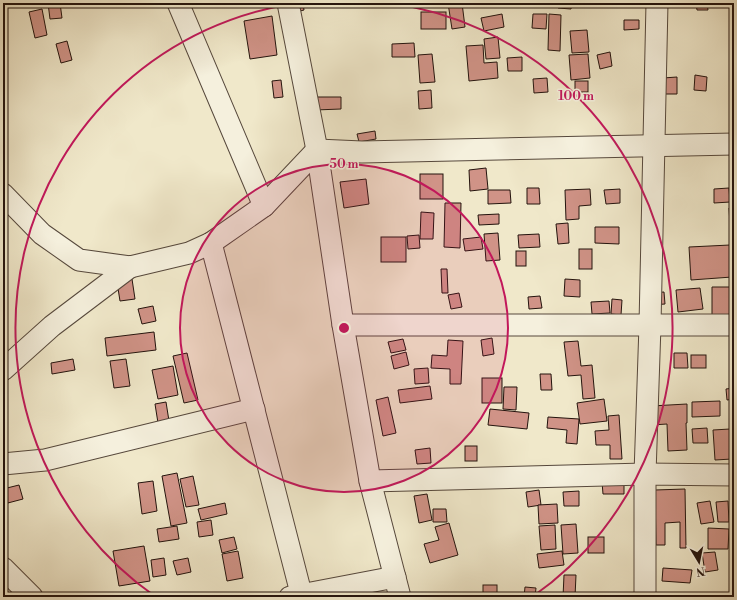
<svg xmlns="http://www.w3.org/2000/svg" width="737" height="600" viewBox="0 0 737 600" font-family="'Libre Bodoni',serif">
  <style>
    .building { fill: #d09387; stroke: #23130d }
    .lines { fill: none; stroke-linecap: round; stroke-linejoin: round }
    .minor-casing { stroke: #56483c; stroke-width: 23 }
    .minor { stroke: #f5f0dd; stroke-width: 21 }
    .ring { fill: none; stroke: #c2185b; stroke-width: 2 }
    .centre { fill: #c2185b; stroke: #f5f0dd; stroke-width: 2 }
    .ring-label { font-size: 12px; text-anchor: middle; font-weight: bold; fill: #c2185b; stroke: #f5f0dd; stroke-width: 3; stroke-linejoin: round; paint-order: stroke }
  </style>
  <rect width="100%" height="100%" fill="#f0e8ca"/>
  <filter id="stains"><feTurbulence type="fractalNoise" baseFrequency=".005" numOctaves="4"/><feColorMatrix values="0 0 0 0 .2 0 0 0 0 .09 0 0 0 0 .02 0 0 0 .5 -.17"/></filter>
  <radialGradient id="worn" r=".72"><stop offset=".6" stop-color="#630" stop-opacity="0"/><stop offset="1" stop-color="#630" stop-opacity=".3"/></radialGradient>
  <g class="building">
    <path d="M48,3H60L62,18L50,19Z"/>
    <path d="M290,3H303L304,10L292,13Z"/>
    <path d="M448,3H462L465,27L452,29Z"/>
    <path d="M558,3H572L571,9L558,8Z"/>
    <path d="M696,3H707L708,10H697Z"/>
    <path d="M42,9L47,35L35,38L29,12Z"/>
    <rect x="421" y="12" width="25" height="17"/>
    <path d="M502,14L504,27L484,31L481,18Z"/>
    <path d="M533,14H547L546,29L532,28Z"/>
    <path d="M549,14L561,15L560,51L548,50Z"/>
    <path d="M272,16L277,55L250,59L244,21Z"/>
    <path d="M624,20H639V29L624,30Z"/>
    <path d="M587,30L589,52L572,53L570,31Z"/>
    <path d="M498,37L500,58L486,59L484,39Z"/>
    <path d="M67,41L72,60L61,63L56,44Z"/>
    <path d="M414,43L415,57H392V44Z"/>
    <path d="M483,45L484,63L497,62L498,78L469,81L466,46Z"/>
    <path d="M610,52L612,66L600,69L597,55Z"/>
    <path d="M432,54L435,82L420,83L418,55Z"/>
    <path d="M588,54L590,78L571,80L569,55Z"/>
    <path d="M522,57V71H508L507,58Z"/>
    <path d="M695,75L707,77L706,91L694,90Z"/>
    <path d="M677,77V94H664L663,78Z"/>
    <path d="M547,78L548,92L534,93L533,79Z"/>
    <path d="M281,80L283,97L274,98L272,81Z"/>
    <rect x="575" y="81" width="13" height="11"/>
    <path d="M431,90L432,108L419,109L418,91Z"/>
    <path d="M315,97H341V109L315,110Z"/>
    <path d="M375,131L376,139L359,142L357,134Z"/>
    <path d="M486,168L488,189L470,191L469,170Z"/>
    <rect x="420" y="174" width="23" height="25"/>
    <path d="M366,179L369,204L344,208L340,182Z"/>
    <path d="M527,188H539L540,204H527Z"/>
    <path d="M729,188L730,202L714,203V189Z"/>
    <path d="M590,189L591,205L579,206V219L566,220L565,190Z"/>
    <path d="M620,189V203L606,204L604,190Z"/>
    <path d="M488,190H510L511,203L488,204Z"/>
    <path d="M445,203H461L460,248L444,247Z"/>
    <path d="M729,208H734V240L731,241Z"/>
    <path d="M421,212L434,213L433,239H420Z"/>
    <path d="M499,214V224L479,225L478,215Z"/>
    <path d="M568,223L569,243L558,244L556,224Z"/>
    <path d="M595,227H619V244L595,243Z"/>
    <path d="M498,233L500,260L486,261L484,234Z"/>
    <path d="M539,234L540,247L519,248L518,235Z"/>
    <path d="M419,235L420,248L408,249L407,236Z"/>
    <rect x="381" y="237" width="25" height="25"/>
    <path d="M481,237L483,249L465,251L463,239Z"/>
    <path d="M730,245L732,277L691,280L689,247Z"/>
    <rect x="579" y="249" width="13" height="20"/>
    <rect x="516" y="251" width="10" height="15"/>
    <path d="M441,269H447L448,293H442Z"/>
    <path d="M132,279L135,299L120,301L117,282Z"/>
    <path d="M565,279L580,280V297L564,296Z"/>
    <path d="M712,287H731V317L712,318Z"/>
    <path d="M700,288L703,309L678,312L676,290Z"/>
    <path d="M664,292L665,304L651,305L650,293Z"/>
    <path d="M459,293L462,307L451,309L448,295Z"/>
    <path d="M540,296L542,308L529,309L528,297Z"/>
    <path d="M612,299L622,300L621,315L611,314Z"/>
    <path d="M609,301L610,313L592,314L591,302Z"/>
    <path d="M153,306L156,321L142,324L138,309Z"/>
    <path d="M154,332L156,350L107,356L105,338Z"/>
    <path d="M492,338L494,354L483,356L481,340Z"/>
    <rect x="733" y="338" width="1" height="16"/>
    <path d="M403,339L406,350L391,353L388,342Z"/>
    <path d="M448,340L463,341L461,384H450V369L431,368L432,355L447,356Z"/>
    <path d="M578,341L581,366L592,365L595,398L583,399L581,375L568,376L564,342Z"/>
    <path d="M406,352L409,365L394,369L391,356Z"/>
    <path d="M187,353L198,400L184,403L173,356Z"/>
    <path d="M674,353H687L688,368H674Z"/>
    <rect x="691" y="355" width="15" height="13"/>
    <path d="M73,359L75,370L52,374L51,363Z"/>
    <path d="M126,359L130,386L114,388L110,361Z"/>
    <path d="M173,366L178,395L158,399L152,370Z"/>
    <path d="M428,368L429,383L415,384L414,369Z"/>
    <path d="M540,374H551L552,390H541Z"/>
    <rect x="482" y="378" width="20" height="25"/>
    <path d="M430,386L432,399L400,403L398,390Z"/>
    <path d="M504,387H517L516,410L503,409Z"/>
    <path d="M734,388V399L727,400L726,389Z"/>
    <path d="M388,397L396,433L383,436L376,400Z"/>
    <path d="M604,399L607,421L580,424L577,403Z"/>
    <path d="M720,401V416L692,417V402Z"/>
    <path d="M166,402L169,421L158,423L155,404Z"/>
    <path d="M687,404V423H686L687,450L668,451L667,424L652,425L651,406Z"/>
    <path d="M490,409L529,413L527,429L488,425Z"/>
    <path d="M619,415L622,459H610V445H596L595,431L609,430L608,416Z"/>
    <path d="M548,417L579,419L577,444L566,443L567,430L547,428Z"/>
    <path d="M731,417H734V432H732Z"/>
    <path d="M707,428L708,443H693L692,429Z"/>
    <path d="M730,429L732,459L715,460L713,430Z"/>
    <rect x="465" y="446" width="12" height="15"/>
    <path d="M430,448L431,463L417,464L415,450Z"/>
    <path d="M177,473L187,523L171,526L162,476Z"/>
    <path d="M193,476L199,505L186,507L180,479Z"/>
    <path d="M153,481L157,511L142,514L138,483Z"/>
    <path d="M624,481V494H603L602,482Z"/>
    <path d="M19,485L23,499L4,504L3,489Z"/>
    <path d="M685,489L686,548H680V522L665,523V545H656L655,490Z"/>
    <path d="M539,490L541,505L528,507L526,492Z"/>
    <path d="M579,491V506H564L563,492Z"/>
    <path d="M427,494L432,520L419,523L414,496Z"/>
    <path d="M710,501L714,522L701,524L697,503Z"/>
    <path d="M728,501L729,522H718L716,502Z"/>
    <path d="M225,503L227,514L201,520L198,509Z"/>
    <path d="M557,504L558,523L539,524L538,505Z"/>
    <path d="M733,507H734V532H732Z"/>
    <path d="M433,509H446L447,522H433Z"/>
    <path d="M211,520L213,535L199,537L197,522Z"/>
    <path d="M449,523L458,555L430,563L424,544L439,540L435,527Z"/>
    <path d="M576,524L578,553L563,554L561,525Z"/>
    <path d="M555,525L556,549L541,550L539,526Z"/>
    <path d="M177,526L179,539L159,542L157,529Z"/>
    <path d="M708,528L729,529L728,549H708Z"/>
    <path d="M234,537L237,549L222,553L219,540Z"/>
    <rect x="588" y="537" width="16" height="16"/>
    <path d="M144,546L150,581L119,586L113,551Z"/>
    <path d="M238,551L243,578L227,581L222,554Z"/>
    <path d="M562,551L564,565L539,568L537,554Z"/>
    <path d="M715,552L718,570L705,572L702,553Z"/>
    <path d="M164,558L166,575L153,577L151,560Z"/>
    <path d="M188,558L191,572L177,575L173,561Z"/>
    <path d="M663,568L692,570L690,583L662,581Z"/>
    <path d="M564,575H576L575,597H563Z"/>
    <rect x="483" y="585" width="14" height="12"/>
    <path d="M525,587L536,588L535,597H524Z"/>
  </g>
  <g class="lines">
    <g class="minor-casing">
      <g id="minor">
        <path d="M178,3L264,206"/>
        <path d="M288,3L317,150L343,325L370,481L400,597"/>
        <path d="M3,194L42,234L79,260L130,267L189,253L211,243L264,206L317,150L362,152L734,144"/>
        <path d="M211,243L302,597"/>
        <path d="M343,325H734"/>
        <path d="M3,370L52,326L130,267"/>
        <path d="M3,464L45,460L254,409"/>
        <path d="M370,481L645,474L734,475"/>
        <path d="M3,568L32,597"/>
        <path d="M290,597L395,577"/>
        <path d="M645,597V474L650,325L657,3"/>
      </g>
    </g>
    <use href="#minor" class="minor"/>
  </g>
  <circle cx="344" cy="328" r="164" fill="#c2185b" fill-opacity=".12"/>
  <g class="ring">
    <circle cx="344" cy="328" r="164"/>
    <path d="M156 597A328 328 0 0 1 298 3M390 3A328 328 0 0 1 532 597"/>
  </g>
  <circle cx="344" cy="328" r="6" class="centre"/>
  <g class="ring-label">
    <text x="576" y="100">100 m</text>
    <text x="344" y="168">50 m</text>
  </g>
  <rect width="737" height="600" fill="none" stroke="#f0e8ca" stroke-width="16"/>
  <rect x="4" y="4" width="729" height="592" fill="none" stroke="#23130d" stroke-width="2"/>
  <rect x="8" y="8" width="721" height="584" fill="none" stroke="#23130d"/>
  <g transform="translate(699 562) rotate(170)" stroke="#f5f0dd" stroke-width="3" paint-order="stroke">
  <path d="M0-3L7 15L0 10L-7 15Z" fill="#23130d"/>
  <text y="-6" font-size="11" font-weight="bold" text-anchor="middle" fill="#23130d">N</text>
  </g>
  <rect width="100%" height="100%" filter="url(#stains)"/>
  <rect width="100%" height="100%" fill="url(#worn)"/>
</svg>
